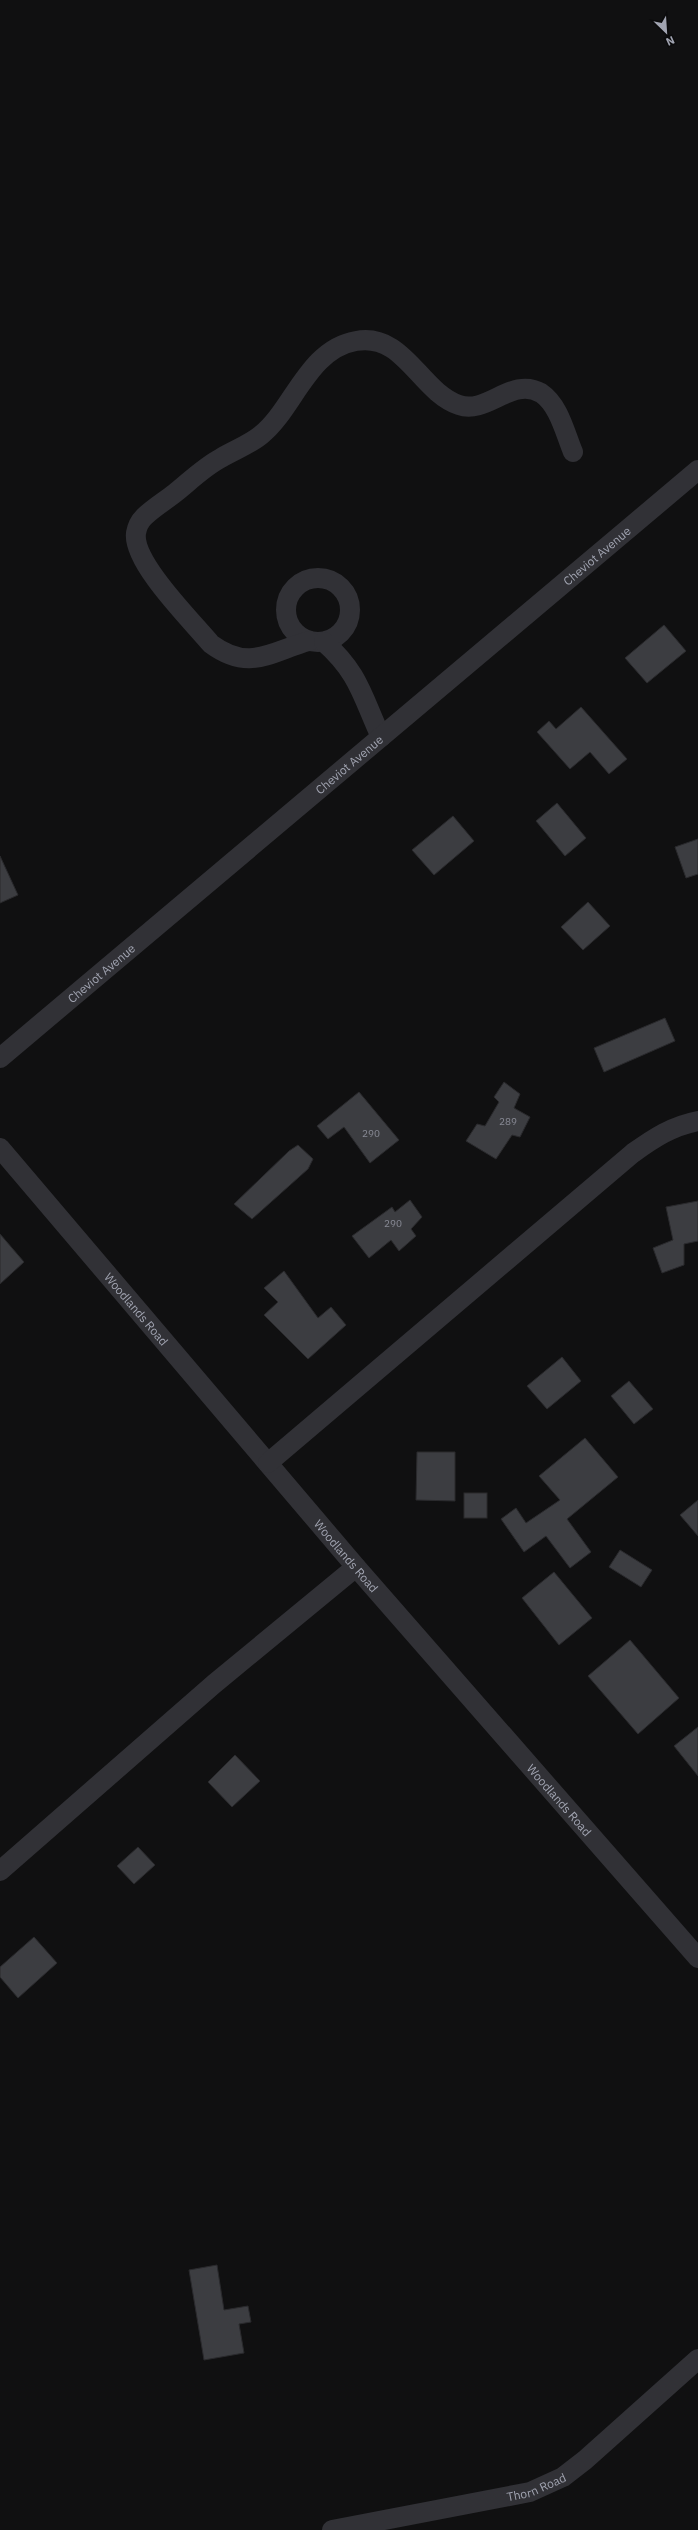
<svg xmlns="http://www.w3.org/2000/svg" width="698" height="2530" viewBox="0 0 698 2530" font-family="'IBM Plex Sans',sans-serif">
  <style>
    .building { fill: #3c3d41; stroke: #2a2a2d }
    .lines { fill: none; stroke-linecap: round; stroke-linejoin: round }
    .minor { stroke: #313136; stroke-width: 20 }
    .labels { text-anchor: middle; dominant-baseline: central; stroke-width: 3.5; stroke-linejoin: round; paint-order: stroke }
    .number-label { font-size: 10px; fill: #888a95 }
    .street-label { font-size: 12px; fill: #a1a4b1; stroke: #0b0b0c }
  </style>
  <rect width="100%" height="100%" fill="#101011"/>
  <g class="building">
    <path d="M664,625L686,651L647,683L625,658Z"/>
    <path d="M581,707L627,759L609,774L590,752L570,769L537,732L549,721L556,729Z"/>
    <path d="M557,803L586,838L565,856L536,821Z"/>
    <path d="M453,816L474,841L434,875L412,850Z"/>
    <path d="M698,839V874L686,878L675,847Z"/>
    <path d="M0,856L18,895L0,903Z"/>
    <path d="M588,902L610,926L583,950L561,927Z"/>
    <path d="M665,1018L675,1041L604,1072L594,1048Z"/>
    <path d="M504,1082L520,1094L514,1108L530,1117L520,1137L512,1135L496,1159L466,1141L477,1124L485,1126L499,1102L494,1097Z"/>
    <path d="M359,1092L399,1140L370,1163L344,1127L328,1139L317,1126Z"/>
    <path d="M298,1145L313,1159L308,1169L252,1219L234,1204L289,1151Z"/>
    <path d="M410,1200L422,1217L411,1229L416,1236L399,1251L391,1240L369,1258L352,1236L392,1207L395,1212Z"/>
    <path d="M698,1201V1241L684,1244V1265L662,1273L653,1248L673,1240L666,1207Z"/>
    <path d="M0,1234L24,1262L0,1284Z"/>
    <path d="M284,1271L318,1318L331,1307L346,1325L308,1359L264,1315L278,1302L264,1288Z"/>
    <path d="M562,1357L581,1381L547,1409L527,1386Z"/>
    <path d="M629,1381L653,1409L634,1424L611,1396Z"/>
    <path d="M585,1438L618,1477L567,1519L591,1552L570,1568L546,1536L524,1552L501,1519L516,1508L526,1523L560,1500L539,1476Z"/>
    <path d="M417,1452H455V1501L416,1500Z"/>
    <rect x="464" y="1493" width="23" height="25"/>
    <path d="M698,1500V1536L680,1515Z"/>
    <path d="M620,1550L652,1570L641,1587L609,1567Z"/>
    <path d="M554,1572L592,1618L559,1645L522,1598Z"/>
    <path d="M630,1640L679,1698L638,1734L588,1676Z"/>
    <path d="M698,1727V1776L674,1746Z"/>
    <path d="M235,1755L260,1781L232,1807L208,1782Z"/>
    <path d="M138,1847L155,1865L134,1884L117,1866Z"/>
    <path d="M34,1937L57,1963L18,1998L0,1977V1967Z"/>
    <path d="M217,2265L224,2310L248,2306L251,2322L239,2324L244,2353L204,2360L189,2270Z"/>
  </g>
  <g class="lines">
    <g class="minor">
      <circle cx="318" cy="610" r="32"/>
      <path d="M309,641C270,652 249,672 211,644C192,621 132,562 136,533C137,527 140,521 144,517C153,508 165,501 175,493C190,481 204,467 221,458C234,450 249,445 261,435C293,410 308,349 356,341C404,332 420,392 459,405C487,415 512,376 541,393C559,405 565,433 573,452"/>
      <path d="M324,642C359,673 362,696 381,737"/>
      <path id="s1" d="M0,1058L698,470"/>
      <path id="s2" d="M0,1148L356,1567L698,1958"/>
      <path d="M268,1463L633,1153C654,1138 672,1126 698,1121"/>
      <path d="M0,1871L214,1684L356,1567"/>
      <path id="s3" d="M332,2530L530,2492L563,2477L585,2460L698,2359"/>
    </g>
  </g>
  <g class="labels">
    <g class="number-label">
      <text x="508" y="1121">289</text>
      <text x="371" y="1133">290</text>
      <text x="393" y="1223">290</text>
    </g>
    <g class="street-label">
      <text stroke="none"><textPath href="#s1" startOffset="780">Cheviot Avenue</textPath></text>
      <text stroke="none"><textPath href="#s1" startOffset="456">Cheviot Avenue</textPath></text>
      <text stroke="none"><textPath href="#s1" startOffset="132">Cheviot Avenue</textPath></text>
      <text stroke="none"><textPath href="#s2" startOffset="211">Woodlands Road</textPath></text>
      <text stroke="none"><textPath href="#s2" startOffset="535">Woodlands Road</textPath></text>
      <text stroke="none"><textPath href="#s2" startOffset="859">Woodlands Road</textPath></text>
      <text stroke="none"><textPath href="#s3" startOffset="209">Thorn Road</textPath></text>
    </g>
  </g>
  <g transform="translate(666 32) rotate(155)" stroke="#0b0b0c" stroke-width="3" paint-order="stroke">
  <path d="M0-3L7 15L0 10L-7 15Z" fill="#a1a4b1"/>
  <text y="-6" font-size="11" font-weight="bold" text-anchor="middle" fill="#a1a4b1">N</text>
  </g>
</svg>
